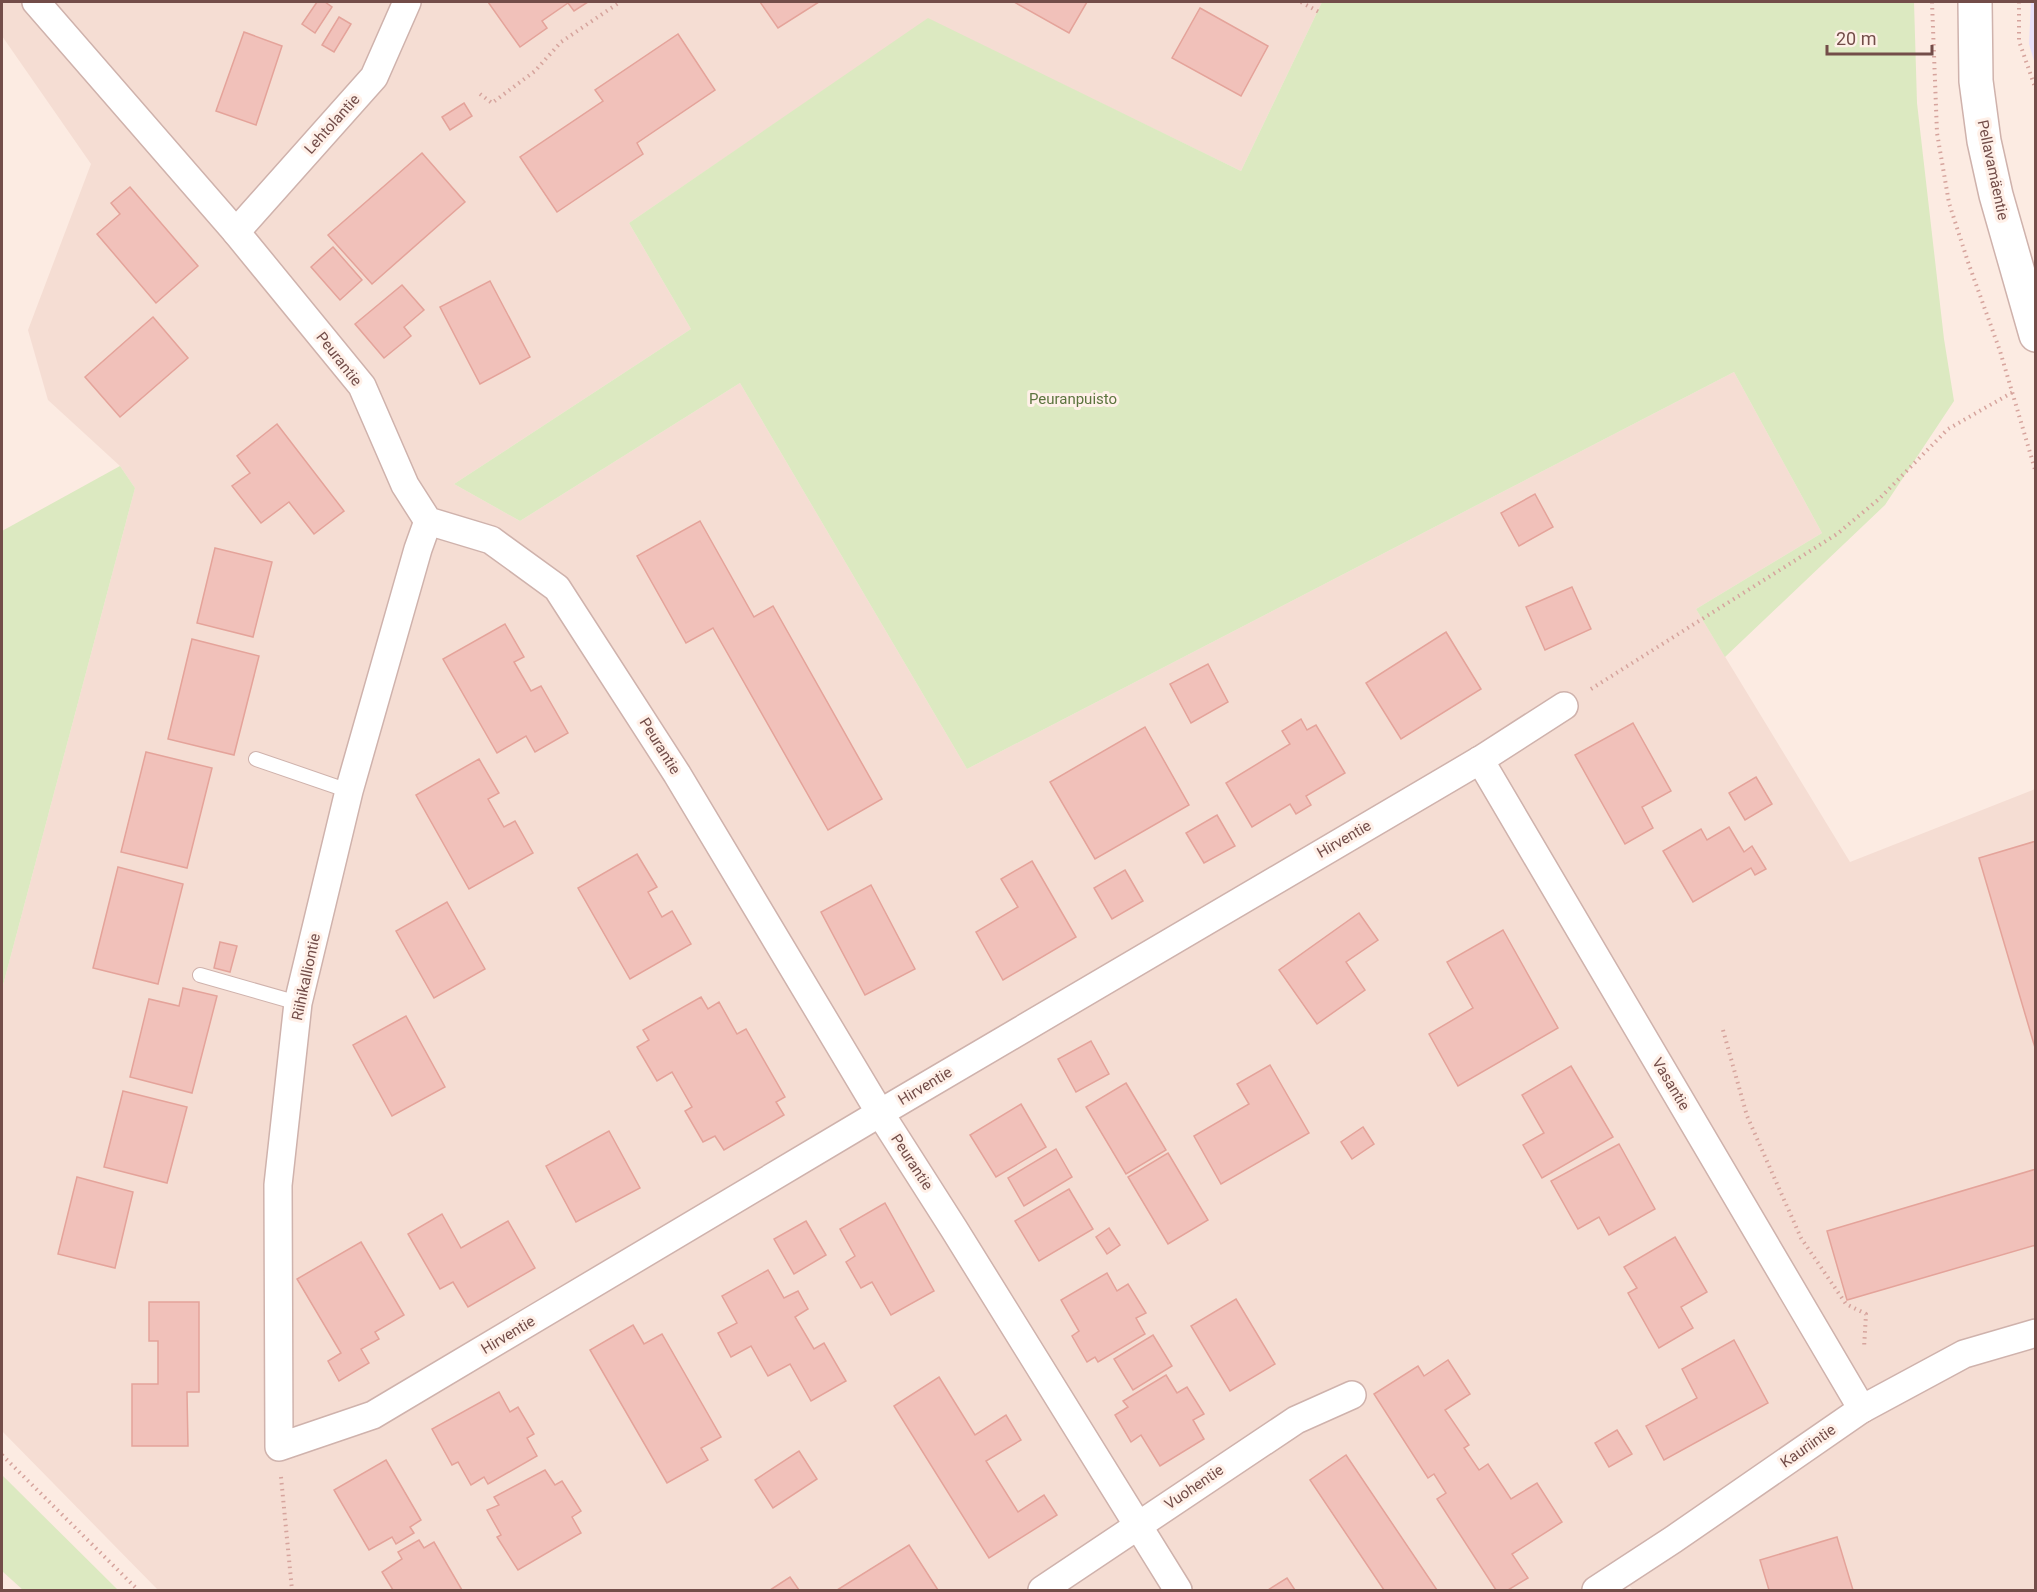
<svg xmlns="http://www.w3.org/2000/svg" width="2037" height="1592" viewBox="0 0 2037 1592" font-family="Roboto,sans-serif">
  <style>
    .residential { fill: #f5ddd3 }
    .education { fill: #e8dff8 }
    .green { fill: #dce9c1 }
    .building { fill: #f1c1ba; stroke: #e4a39a; stroke-width: 1.5 }
    .lines { fill: none; stroke-linecap: round; stroke-linejoin: round }
    .service-casing { stroke: #cfb2ac; stroke-width: 16 }
    .minor-casing { stroke: #cfb2ac; stroke-width: 30 }
    .tertiary-casing { stroke: #cfb2ac; stroke-width: 36 }
    .path { stroke: #d6a49d; stroke-width: 4; stroke-dasharray: 1.5 4.5; stroke-linecap: butt }
    .service { stroke: #fff; stroke-width: 14 }
    .minor { stroke: #fff; stroke-width: 27 }
    .tertiary { stroke: #fff; stroke-width: 33 }
    .labels { text-anchor: middle; dominant-baseline: central; stroke-width: 6; stroke-linejoin: round; paint-order: stroke }
    .street-label { font-size: 15px; fill: #734d49; stroke: #fff0e8 }
    .park-label { font-size: 15px; fill: #5c743e; stroke: #fff0e8 }
  </style>
  <rect width="100%" height="100%" fill="#fcebe2"/>
  <path class="residential" d="M2,2H1322L1241,171L928,19L629,223L691,329L454,484L520,521L740,383L967,769L1734,372L1822,533L1696,609L1850,862L2035,789V1590H1633L1629,1586L1622,1590H158L2,1431V989L135,488L120,466L48,400L28,330L91,164L2,36Z"/>
  <path class="education" d="M2031,2H2035V64L2029,44Z"/>
  <g class="green">
    <path d="M1322,2H1914L1917,103L1944,339L1954,401L1885,505L1725,657L1696,609L1822,533L1734,372L967,769L740,383L520,521L454,484L691,329L629,223L928,18L1241,171Z"/>
    <path d="M120,466L135,488L2,989V531Z"/>
    <path d="M2,1475L118,1590H23L2,1571Z"/>
  </g>
  <g class="building">
    <path d="M317,2H325L332,7L315,33L302,24Z"/>
    <path d="M488,2H588L574,11L568,3L542,21L547,28L520,47Z"/>
    <path d="M760,2H819L778,28Z"/>
    <path d="M1014,2H1087L1069,33Z"/>
    <path d="M1200,8L1268,46L1241,96L1172,58Z"/>
    <path d="M339,17L351,24L334,52L322,45Z"/>
    <path d="M244,32L282,46L256,125L216,111Z"/>
    <path d="M678,34L715,90L637,143L643,154L557,212L520,157L603,101L595,90Z"/>
    <path d="M464,103L472,116L450,130L442,117Z"/>
    <path d="M422,153L465,202L372,284L328,235Z"/>
    <path d="M130,187L198,266L156,303L97,234L120,214L111,203Z"/>
    <path d="M333,247L362,280L340,300L311,267Z"/>
    <path d="M490,281L530,357L480,384L440,307Z"/>
    <path d="M402,285L424,310L404,327L411,336L384,358L355,324Z"/>
    <path d="M153,317L188,358L120,417L85,377Z"/>
    <path d="M277,424L344,511L314,534L289,502L261,523L232,486L250,473L237,456Z"/>
    <path d="M1535,494L1553,527L1519,546L1501,513Z"/>
    <path d="M700,521L754,617L773,606L882,799L828,830L713,628L686,643L637,556Z"/>
    <path d="M215,548L272,562L253,637L197,623Z"/>
    <path d="M1572,587L1591,629L1545,650L1526,607Z"/>
    <path d="M505,624L524,657L514,662L531,691L541,686L568,733L535,752L526,736L497,753L443,659Z"/>
    <path d="M1446,632L1481,689L1401,739L1366,683Z"/>
    <path d="M192,639L259,656L234,755L168,739Z"/>
    <path d="M1208,664L1228,702L1191,723L1170,684Z"/>
    <path d="M1301,719L1307,730L1316,725L1345,773L1306,796L1311,805L1296,814L1290,804L1252,827L1226,783L1290,744L1282,731Z"/>
    <path d="M1633,723L1671,791L1642,807L1653,828L1625,844L1575,755Z"/>
    <path d="M1145,727L1189,805L1095,859L1050,782Z"/>
    <path d="M146,752L212,768L187,868L121,852Z"/>
    <path d="M479,759L499,793L488,799L504,827L515,821L533,853L469,889L416,795Z"/>
    <path d="M1756,777L1772,804L1745,820L1729,793Z"/>
    <path d="M1217,815L1235,846L1204,863L1186,833Z"/>
    <path d="M1729,827L1744,852L1752,846L1766,869L1755,875L1751,868L1693,902L1663,851L1701,829L1707,840Z"/>
    <path d="M2036,841V1051L1979,858Z"/>
    <path d="M637,854L657,887L648,892L662,917L672,911L691,944L630,979L578,888Z"/>
    <path d="M1032,861L1076,937L1003,980L976,932L1018,907L1001,879Z"/>
    <path d="M118,867L183,884L158,984L93,968Z"/>
    <path d="M1125,870L1143,901L1112,919L1094,888Z"/>
    <path d="M871,885L915,969L865,995L821,912Z"/>
    <path d="M447,902L485,969L434,998L396,931Z"/>
    <path d="M1359,913L1378,940L1346,962L1365,990L1317,1024L1279,970Z"/>
    <path d="M1503,930L1558,1028L1458,1086L1429,1034L1473,1008L1447,962Z"/>
    <path d="M220,942L237,946L230,972L214,968Z"/>
    <path d="M183,988L217,996L192,1093L130,1077L149,999L179,1006Z"/>
    <path d="M701,997L708,1009L719,1002L737,1034L746,1029L785,1097L776,1102L784,1115L724,1150L715,1136L703,1142L685,1111L692,1107L672,1072L657,1081L637,1047L649,1040L643,1030Z"/>
    <path d="M406,1016L445,1087L392,1116L353,1045Z"/>
    <path d="M1091,1041L1109,1074L1076,1092L1058,1059Z"/>
    <path d="M1270,1065L1309,1133L1221,1184L1194,1136L1249,1104L1237,1084Z"/>
    <path d="M1571,1066L1613,1137L1542,1178L1523,1145L1544,1133L1522,1095Z"/>
    <path d="M1126,1083L1166,1150L1126,1174L1086,1107Z"/>
    <path d="M123,1091L187,1107L167,1183L104,1167Z"/>
    <path d="M1021,1104L1046,1147L996,1177L970,1135Z"/>
    <path d="M1363,1127L1374,1144L1352,1159L1341,1142Z"/>
    <path d="M609,1131L640,1188L576,1222L546,1166Z"/>
    <path d="M1619,1144L1655,1209L1609,1235L1599,1217L1578,1229L1551,1181Z"/>
    <path d="M1056,1149L1072,1177L1024,1206L1008,1178Z"/>
    <path d="M1168,1153L1208,1220L1168,1244L1128,1177Z"/>
    <path d="M2036,1169V1245L1847,1300L1827,1231Z"/>
    <path d="M77,1177L133,1192L115,1268L58,1254Z"/>
    <path d="M1069,1189L1093,1229L1039,1261L1015,1221Z"/>
    <path d="M885,1203L934,1291L891,1315L872,1282L861,1288L846,1262L855,1256L840,1229Z"/>
    <path d="M442,1214L461,1248L508,1221L535,1268L468,1307L453,1282L440,1289L408,1234Z"/>
    <path d="M806,1221L826,1255L794,1274L774,1239Z"/>
    <path d="M1109,1228L1120,1245L1107,1254L1096,1237Z"/>
    <path d="M1675,1237L1707,1292L1681,1307L1693,1328L1659,1348L1628,1293L1637,1288L1624,1267Z"/>
    <path d="M361,1242L404,1315L375,1332L379,1339L361,1349L369,1363L339,1381L328,1361L341,1353L297,1279Z"/>
    <path d="M768,1270L784,1298L798,1291L808,1309L795,1317L814,1349L824,1343L846,1381L811,1401L790,1364L768,1376L751,1346L731,1357L718,1333L737,1323L722,1296Z"/>
    <path d="M1107,1273L1117,1291L1128,1284L1146,1313L1136,1318L1145,1334L1098,1362L1095,1357L1087,1362L1072,1336L1079,1331L1061,1300Z"/>
    <path d="M1236,1299L1275,1364L1230,1391L1191,1326Z"/>
    <path d="M149,1302H199V1392H187L188,1446H132V1384H158V1341H149Z"/>
    <path d="M633,1325L644,1344L662,1334L721,1437L701,1448L708,1460L667,1483L590,1350Z"/>
    <path d="M1153,1335L1172,1366L1133,1390L1114,1359Z"/>
    <path d="M1734,1340L1768,1403L1664,1460L1646,1426L1697,1398L1682,1369Z"/>
    <path d="M1448,1360L1470,1394L1445,1410L1469,1445L1464,1448L1479,1470L1488,1464L1511,1499L1537,1483L1562,1522L1512,1554L1528,1578L1508,1590H1496L1437,1499L1446,1493L1434,1474L1428,1478L1374,1394L1418,1366L1424,1376Z"/>
    <path d="M1166,1375L1177,1393L1187,1387L1204,1414L1193,1420L1204,1439L1160,1466L1141,1435L1131,1442L1115,1415L1128,1407L1123,1401Z"/>
    <path d="M939,1377L975,1435L1006,1415L1021,1440L986,1461L1018,1512L1044,1495L1057,1515L989,1558L894,1406Z"/>
    <path d="M499,1392L510,1412L518,1407L534,1434L527,1438L537,1456L488,1484L484,1477L471,1485L458,1462L452,1465L432,1429Z"/>
    <path d="M1617,1430L1632,1454L1609,1467L1595,1443Z"/>
    <path d="M799,1451L817,1479L773,1508L755,1480Z"/>
    <path d="M1346,1455L1437,1590H1384L1310,1480Z"/>
    <path d="M386,1460L421,1520L410,1527L414,1533L396,1544L392,1537L369,1550L334,1490Z"/>
    <path d="M545,1470L555,1485L562,1481L581,1511L572,1517L581,1533L518,1570L497,1537L501,1535L487,1510L499,1505L494,1497Z"/>
    <path d="M1837,1537L1853,1590H1769L1760,1560Z"/>
    <path d="M419,1540L424,1548L434,1542L462,1590H393L382,1572L402,1559L398,1552Z"/>
    <path d="M909,1545L938,1590H837Z"/>
    <path d="M790,1577L799,1590H770Z"/>
    <path d="M1287,1578L1295,1590H1268Z"/>
  </g>
  <g class="lines">
    <g class="service-casing">
      <g id="service">
        <path d="M256,759L349,791"/>
        <path d="M200,975L298,1003"/>
      </g>
    </g>
    <g class="minor-casing">
      <g id="minor">
        <path d="M36,2L236,232L362,386L405,485L428,521L491,540L557,588L677,774L880,1113L954,1229L1178,1590"/>
        <path d="M236,232L374,77L407,2"/>
        <path d="M428,521L418,549L349,791L298,1003L278,1185L279,1447L373,1415L880,1113L1480,760L1564,706"/>
        <path d="M1480,760L1862,1409"/>
        <path d="M1042,1590L1296,1420L1352,1395"/>
        <path d="M1596,1590L1674,1539L1862,1409L1964,1354L2036,1333"/>
      </g>
    </g>
    <g class="tertiary-casing">
      <path id="tertiary" d="M1975,2L1976,81L1984,141L1996,195L2036,335"/>
    </g>
    <g class="path">
      <path d="M1301,2L1319,12"/>
      <path d="M1932,2L1937,133L1949,203L1968,262L2000,351L2036,473"/>
      <path d="M2019,2V41L2036,90"/>
      <path d="M480,94L492,103L535,71L561,42L620,2"/>
      <path d="M1591,689L1837,534L1879,499L1948,429L2013,392"/>
      <path d="M1723,1030L1747,1116L1801,1238L1846,1304L1866,1314L1864,1348"/>
      <path d="M2,1455L138,1590"/>
      <path d="M281,1477L292,1590"/>
    </g>
    <use href="#service" class="service"/>
    <use href="#minor" class="minor"/>
    <use href="#tertiary" class="tertiary"/>
  </g>
  <g class="labels">
    <g class="street-label">
      <text transform="translate(332 124) rotate(-48)">Lehtolantie</text>
      <text transform="translate(1993 170) rotate(78)">Pellavamäentie</text>
      <text transform="translate(339 359) rotate(52)">Peurantie</text>
      <text transform="translate(660 746) rotate(58)">Peurantie</text>
      <text transform="translate(1344 839) rotate(-30)">Hirventie</text>
      <text transform="translate(306 977) rotate(-78)">Riihikalliontie</text>
      <text transform="translate(1671 1084) rotate(59)">Vasantie</text>
      <text transform="translate(925 1086) rotate(-31)">Hirventie</text>
      <text transform="translate(912 1162) rotate(57)">Peurantie</text>
      <text transform="translate(508 1335) rotate(-31)">Hirventie</text>
      <text transform="translate(1808 1446) rotate(-35)">Kauriintie</text>
      <text transform="translate(1194 1487) rotate(-34)">Vuohentie</text>
    </g>
    <g class="park-label">
      <text x="1073" y="399">Peuranpuisto</text>
    </g>
  </g>
  <rect width="2037" height="1592" fill="none" stroke="#734d49" stroke-width="6"/>
  <path d="M1827 45v9h105v-9" fill="none" stroke="#734d49" stroke-width="3"/>
  <text x="1836" y="45" font-size="18" fill="#734d49" stroke="#fff0e8" stroke-width="4.5" paint-order="stroke">20 m</text>
</svg>
